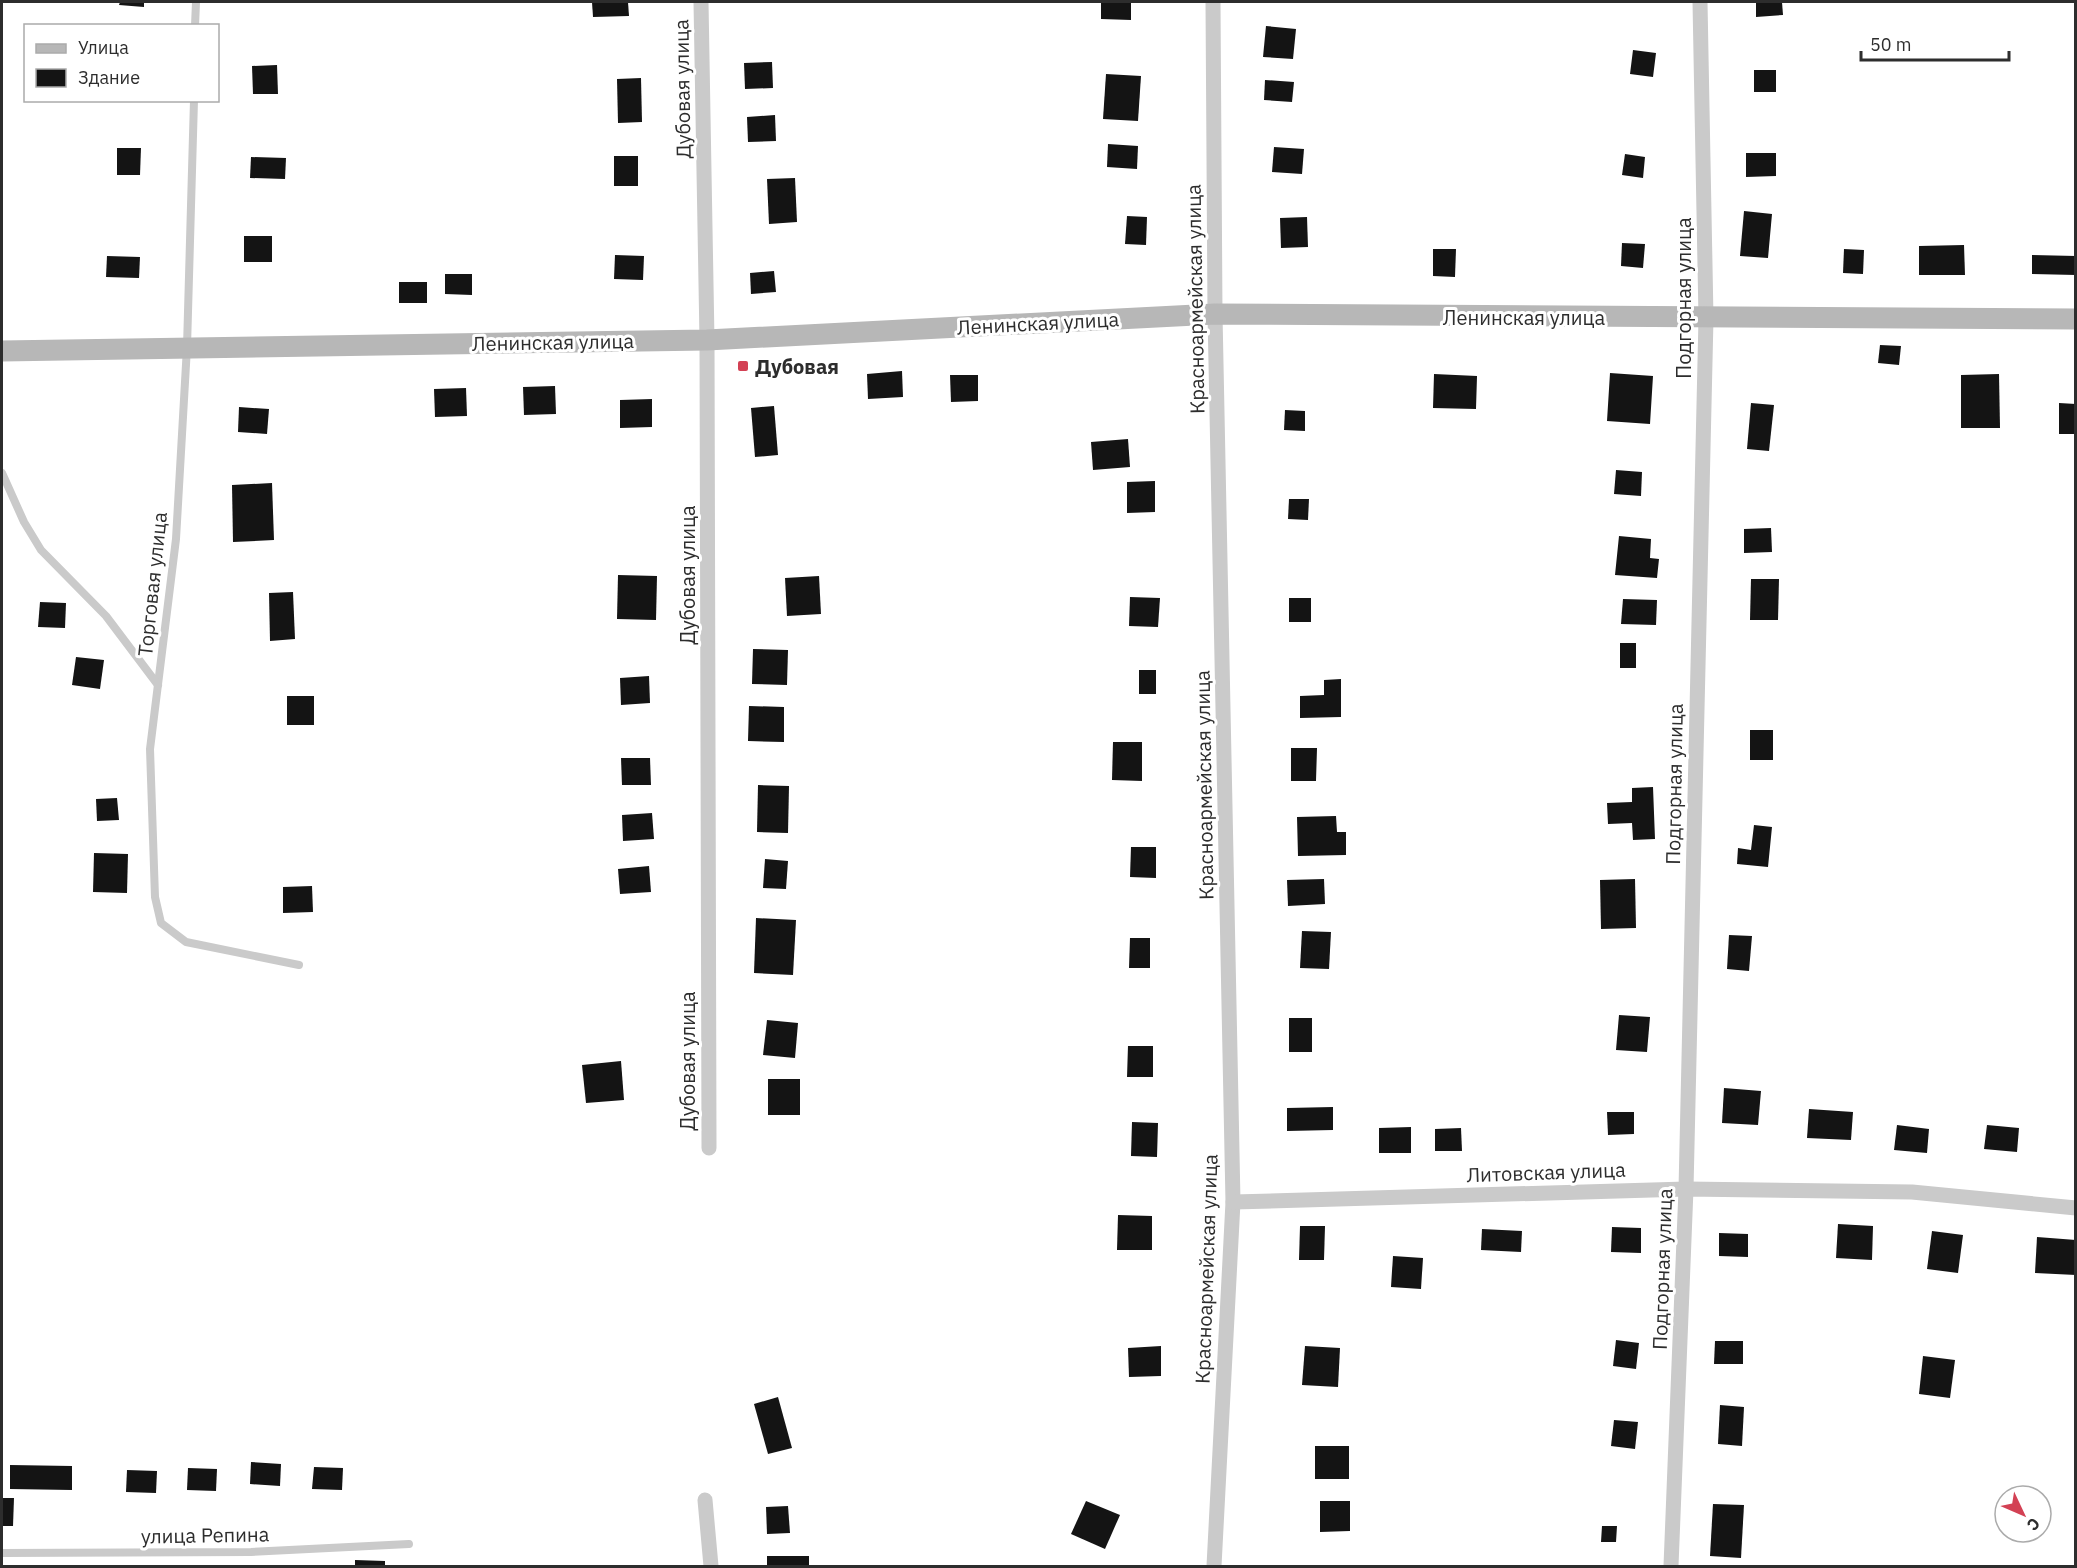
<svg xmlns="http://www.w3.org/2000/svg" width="2077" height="1568" viewBox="0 0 2077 1568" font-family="'IBM Plex Sans',sans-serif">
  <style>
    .building { fill: #141414 }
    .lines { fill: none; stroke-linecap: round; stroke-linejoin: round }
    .service { stroke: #cacaca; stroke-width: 8 }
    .minor { stroke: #cacaca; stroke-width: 15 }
    .secondary { stroke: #b7b7b7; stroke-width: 21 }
    .poi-dot { fill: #d34154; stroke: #fff; stroke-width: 2 }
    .labels { text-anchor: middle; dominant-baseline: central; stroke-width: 6; stroke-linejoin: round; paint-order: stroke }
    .street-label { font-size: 20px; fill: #2d2d2d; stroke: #fff }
    .poi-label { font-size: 20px; font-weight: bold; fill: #2d2d2d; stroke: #fff; text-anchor: start }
  </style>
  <rect width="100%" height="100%" fill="#fff"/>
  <g class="building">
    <path d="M120,2H144V7L119,5Z"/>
    <path d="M592,2H628L629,16L593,17Z"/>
    <path d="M1101,2H1131V20L1101,19Z"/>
    <path d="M1756,2H1782L1783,15L1756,17Z"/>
    <path d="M1266,26L1296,29L1293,59L1263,57Z"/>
    <path d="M1633,50L1656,53L1653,77L1630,74Z"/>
    <path d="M772,62L773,88L745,89L744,63Z"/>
    <path d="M277,65L278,94H253L252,66Z"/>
    <rect x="1754" y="70" width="22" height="22"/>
    <path d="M1106,74L1141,76L1138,121L1103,119Z"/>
    <path d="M641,78L642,122L618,123L617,79Z"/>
    <path d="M1265,80L1294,82L1292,102L1264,100Z"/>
    <path d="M775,115L776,141L748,142L747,117Z"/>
    <path d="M1108,144L1138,146L1137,169L1107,167Z"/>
    <path d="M1274,147L1304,149L1302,174L1272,172Z"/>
    <path d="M117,148H141L140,175H117Z"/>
    <path d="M1746,153H1776V176L1746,177Z"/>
    <path d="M1625,154L1645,157L1643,178L1622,175Z"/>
    <rect x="614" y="156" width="24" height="30"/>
    <path d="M251,157L286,158L285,179L250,178Z"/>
    <path d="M795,178L797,222L769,224L767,179Z"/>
    <path d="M1744,211L1772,214L1768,258L1740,256Z"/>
    <path d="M1127,216L1147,217L1146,245L1125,244Z"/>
    <path d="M1307,217L1308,247L1281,248L1280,218Z"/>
    <rect x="244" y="236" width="28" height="26"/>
    <path d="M1622,243L1645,244L1643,268L1621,266Z"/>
    <path d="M1964,245L1965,275H1919V246Z"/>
    <path d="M1433,249H1456L1455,277L1433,276Z"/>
    <path d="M1844,249L1864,250L1863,274L1843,273Z"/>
    <path d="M615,255L644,256L643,280L614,279Z"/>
    <path d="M2032,255L2076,256V275L2032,274Z"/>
    <path d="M107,256L140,257L139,278L106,277Z"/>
    <path d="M774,271L776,292L751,294L750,273Z"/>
    <path d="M445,274H472V295L445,294Z"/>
    <rect x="399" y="282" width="28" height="21"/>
    <path d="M1880,345L1901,346L1899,365L1878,363Z"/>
    <path d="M902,371L903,397L868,399L867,374Z"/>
    <path d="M1610,373L1653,376L1650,424L1607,421Z"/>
    <path d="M1434,374L1477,376L1476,409L1433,408Z"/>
    <path d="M1999,374L2000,428H1961V375Z"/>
    <path d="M950,375H978V401L951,402Z"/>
    <path d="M555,386L556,414L524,415L523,387Z"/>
    <path d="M466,388L467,416L435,417L434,389Z"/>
    <path d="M652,399V427L620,428V400Z"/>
    <path d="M1751,403L1774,405L1769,451L1747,449Z"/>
    <path d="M2059,403L2076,404V434H2059Z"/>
    <path d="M774,406L778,455L755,457L751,408Z"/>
    <path d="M239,407L269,409L267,434L238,432Z"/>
    <path d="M1285,410L1305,411V431L1284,430Z"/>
    <path d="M1128,439L1130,467L1093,470L1091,442Z"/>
    <path d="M1616,470L1642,472L1641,496L1614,494Z"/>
    <path d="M1155,481V512L1127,513V482Z"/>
    <path d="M272,483L274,540L233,542L232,485Z"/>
    <path d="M1289,499H1309L1308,520L1288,519Z"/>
    <path d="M1771,528L1772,552L1744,553V529Z"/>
    <path d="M1619,536L1651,539L1650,558L1659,559L1657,578L1615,575Z"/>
    <path d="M618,575L657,576L656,620L617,619Z"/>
    <path d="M819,576L821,614L787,616L785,578Z"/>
    <path d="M1751,579H1779L1778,620H1750Z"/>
    <path d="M293,592L295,639L270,641L269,593Z"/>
    <path d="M1130,597L1160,598L1158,627L1129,626Z"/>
    <rect x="1289" y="598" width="22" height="24"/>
    <path d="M1623,599L1657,600L1656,625L1621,624Z"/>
    <path d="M40,602L66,603L65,628L38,627Z"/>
    <rect x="1620" y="643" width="16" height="25"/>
    <path d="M753,649L788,650L787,685L752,684Z"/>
    <path d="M76,657L104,660L100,689L72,685Z"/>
    <rect x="1139" y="670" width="17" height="24"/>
    <path d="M649,676L650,703L621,705L620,678Z"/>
    <path d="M1341,679V717L1300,718V696L1324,695V680Z"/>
    <rect x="287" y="696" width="27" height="29"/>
    <path d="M749,706L784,707V742L748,741Z"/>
    <rect x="1750" y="730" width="23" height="30"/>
    <path d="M1113,742H1142V781L1112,780Z"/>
    <path d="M1291,748H1317L1316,781H1291Z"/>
    <path d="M621,758H650L651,785H622Z"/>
    <path d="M758,785L789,786L788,833L757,832Z"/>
    <path d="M1653,787L1655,839L1633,840L1632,823L1608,824L1607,803L1632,802V788Z"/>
    <path d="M117,798L119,820L97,821L96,799Z"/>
    <path d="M652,813L654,839L623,841L622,815Z"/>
    <path d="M1336,816L1337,832H1346V855L1298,856L1297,817Z"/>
    <path d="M1754,825L1772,827L1768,867L1737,864L1738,848L1751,850Z"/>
    <path d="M1131,847H1156V878L1130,877Z"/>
    <path d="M94,853L128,854L127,893L93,892Z"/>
    <path d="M765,859L788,861L786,889L763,888Z"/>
    <path d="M649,866L651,892L620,894L618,869Z"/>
    <path d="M1324,879L1325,904L1288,906L1287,880Z"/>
    <path d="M1635,879L1636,928L1601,929L1600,880Z"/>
    <path d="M312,886L313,912L283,913V887Z"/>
    <path d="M756,918L796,920L793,975L754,973Z"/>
    <path d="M1302,931L1331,932L1329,969L1300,968Z"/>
    <path d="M1729,935L1752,936L1749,971L1727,969Z"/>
    <path d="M1130,938H1150V968H1129Z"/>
    <path d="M1619,1015L1650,1017L1647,1052L1616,1050Z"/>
    <rect x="1289" y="1018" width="23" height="34"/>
    <path d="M767,1020L798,1023L795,1058L763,1055Z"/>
    <path d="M1128,1046H1153V1077H1127Z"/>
    <path d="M621,1061L624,1100L586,1103L582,1065Z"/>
    <rect x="768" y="1079" width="32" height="36"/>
    <path d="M1724,1088L1761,1091L1758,1125L1722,1123Z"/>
    <path d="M1333,1107V1130L1287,1131V1108Z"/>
    <path d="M1809,1109L1853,1112L1851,1140L1807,1138Z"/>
    <path d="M1607,1112H1634V1134L1608,1135Z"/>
    <path d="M1132,1122L1158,1123L1157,1157L1131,1156Z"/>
    <path d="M1897,1125L1929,1129L1927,1153L1894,1150Z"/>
    <path d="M1987,1125L2019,1128L2017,1152L1984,1149Z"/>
    <path d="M1411,1127V1153H1379V1128Z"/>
    <path d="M1461,1128L1462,1151H1435V1129Z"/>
    <path d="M1118,1215L1152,1216V1250H1117Z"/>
    <path d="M1838,1224L1873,1226L1872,1260L1836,1258Z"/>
    <path d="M1300,1226H1325L1324,1260H1299Z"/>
    <path d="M1612,1227L1641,1228V1253L1611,1252Z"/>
    <path d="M1482,1229L1522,1231L1521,1252L1481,1250Z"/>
    <path d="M1932,1231L1963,1235L1958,1273L1927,1269Z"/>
    <path d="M1719,1233L1748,1234V1257L1719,1256Z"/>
    <path d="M2037,1237L2076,1240V1275L2035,1273Z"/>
    <path d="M1393,1256L1423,1258L1421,1289L1391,1287Z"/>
    <path d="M1616,1340L1639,1343L1636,1369L1613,1366Z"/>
    <path d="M1715,1341H1743V1364H1714Z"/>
    <path d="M1161,1346V1376L1129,1377L1128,1348Z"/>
    <path d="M1305,1346L1340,1348L1338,1387L1302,1385Z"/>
    <path d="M1923,1356L1955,1360L1950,1398L1919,1394Z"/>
    <path d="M778,1397L792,1448L768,1454L754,1404Z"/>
    <path d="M1720,1405L1744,1407L1742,1446L1718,1444Z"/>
    <path d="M1614,1420L1638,1422L1635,1449L1611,1446Z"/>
    <rect x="1315" y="1446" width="34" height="33"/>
    <path d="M251,1462L281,1464L280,1486L250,1484Z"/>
    <path d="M10,1465L72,1466V1490L10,1489Z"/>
    <path d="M314,1467L343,1468L342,1490L312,1489Z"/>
    <path d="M188,1468L217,1469L216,1491L187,1490Z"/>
    <path d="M127,1470L157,1471L156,1493L126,1492Z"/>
    <path d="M2,1498H14L13,1526H2Z"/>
    <path d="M1086,1501L1120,1515L1105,1549L1071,1534Z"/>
    <path d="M1320,1501H1350V1531L1320,1532Z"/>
    <path d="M1713,1504L1744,1505L1741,1558L1710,1556Z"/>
    <path d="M788,1506L790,1533L767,1534L766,1507Z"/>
    <path d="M1602,1526H1617L1616,1542H1601Z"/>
    <rect x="767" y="1556" width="42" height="10"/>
    <path d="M355,1560L385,1561V1566H355Z"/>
  </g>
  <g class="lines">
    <g class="service">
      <path d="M195,26L196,2"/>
      <path d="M194,100L187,347L176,539L150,749L155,897L161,923L186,942L299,965"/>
      <path d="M2,473L24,522L41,550L106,616L158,685"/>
      <path d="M2,1553L251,1552L409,1544"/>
    </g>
    <g class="minor">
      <path d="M701,2L707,340L709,1148"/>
      <path d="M1213,2L1215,314L1233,1202L1214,1566"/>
      <path d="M1233,1202L1686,1189L1912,1192L2076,1208"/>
      <path d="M705,1500L711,1566"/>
      <path d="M1671,1566L1686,1189L1706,318L1700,2"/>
    </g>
    <path class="secondary" d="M2,351L707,340L1215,314L2076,319"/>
  </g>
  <rect class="poi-dot" x="737" y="360" width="12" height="12" rx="3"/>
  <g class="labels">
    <g class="street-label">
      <text transform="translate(682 89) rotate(-91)">Дубовая улица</text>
      <text transform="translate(1683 298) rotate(-90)">Подгорная улица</text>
      <text transform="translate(1195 299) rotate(-91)">Красноармейская улица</text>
      <text x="1524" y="317">Ленинская улица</text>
      <text transform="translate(1038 323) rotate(-3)">Ленинская улица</text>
      <text transform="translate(553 342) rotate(-1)">Ленинская улица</text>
      <text transform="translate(687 575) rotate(-90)">Дубовая улица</text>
      <text transform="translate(152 584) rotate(-84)">Торговая улица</text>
      <text transform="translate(1674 784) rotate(-89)">Подгорная улица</text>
      <text transform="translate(1204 785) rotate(-91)">Красноармейская улица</text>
      <text transform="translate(687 1061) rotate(-90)">Дубовая улица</text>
      <text transform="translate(1546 1172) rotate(-2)">Литовская улица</text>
      <text transform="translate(1206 1269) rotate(-88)">Красноармейская улица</text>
      <text transform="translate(1662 1269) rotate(-88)">Подгорная улица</text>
      <text transform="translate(205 1535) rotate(-1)">улица Репина</text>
    </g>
    <g class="poi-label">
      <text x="755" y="366">Дубовая</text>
    </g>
  </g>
  <rect width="2077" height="1568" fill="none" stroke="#2d2d2d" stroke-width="6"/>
  <rect x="24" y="24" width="195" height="78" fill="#ffffff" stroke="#ababab" stroke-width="1.5"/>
  <rect x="36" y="44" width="30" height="9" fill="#b7b7b7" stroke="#ababab" stroke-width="1.5"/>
  <text x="78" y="54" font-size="18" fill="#2d2d2d">Улица</text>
  <rect x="36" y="69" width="30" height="18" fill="#141414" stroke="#ababab" stroke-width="1.5"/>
  <text x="78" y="84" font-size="18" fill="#2d2d2d">Здание</text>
  <g transform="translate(2023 1514) rotate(134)"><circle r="28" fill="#ffffff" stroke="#ababab" stroke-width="1.5"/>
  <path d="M0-4.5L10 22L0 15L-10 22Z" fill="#d34154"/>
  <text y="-9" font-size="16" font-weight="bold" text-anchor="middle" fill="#2d2d2d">С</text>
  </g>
  <path d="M1861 51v9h148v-9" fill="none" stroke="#2d2d2d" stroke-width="3"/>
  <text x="1870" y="51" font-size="18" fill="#2d2d2d" stroke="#ffffff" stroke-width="4.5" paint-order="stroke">50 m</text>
</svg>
